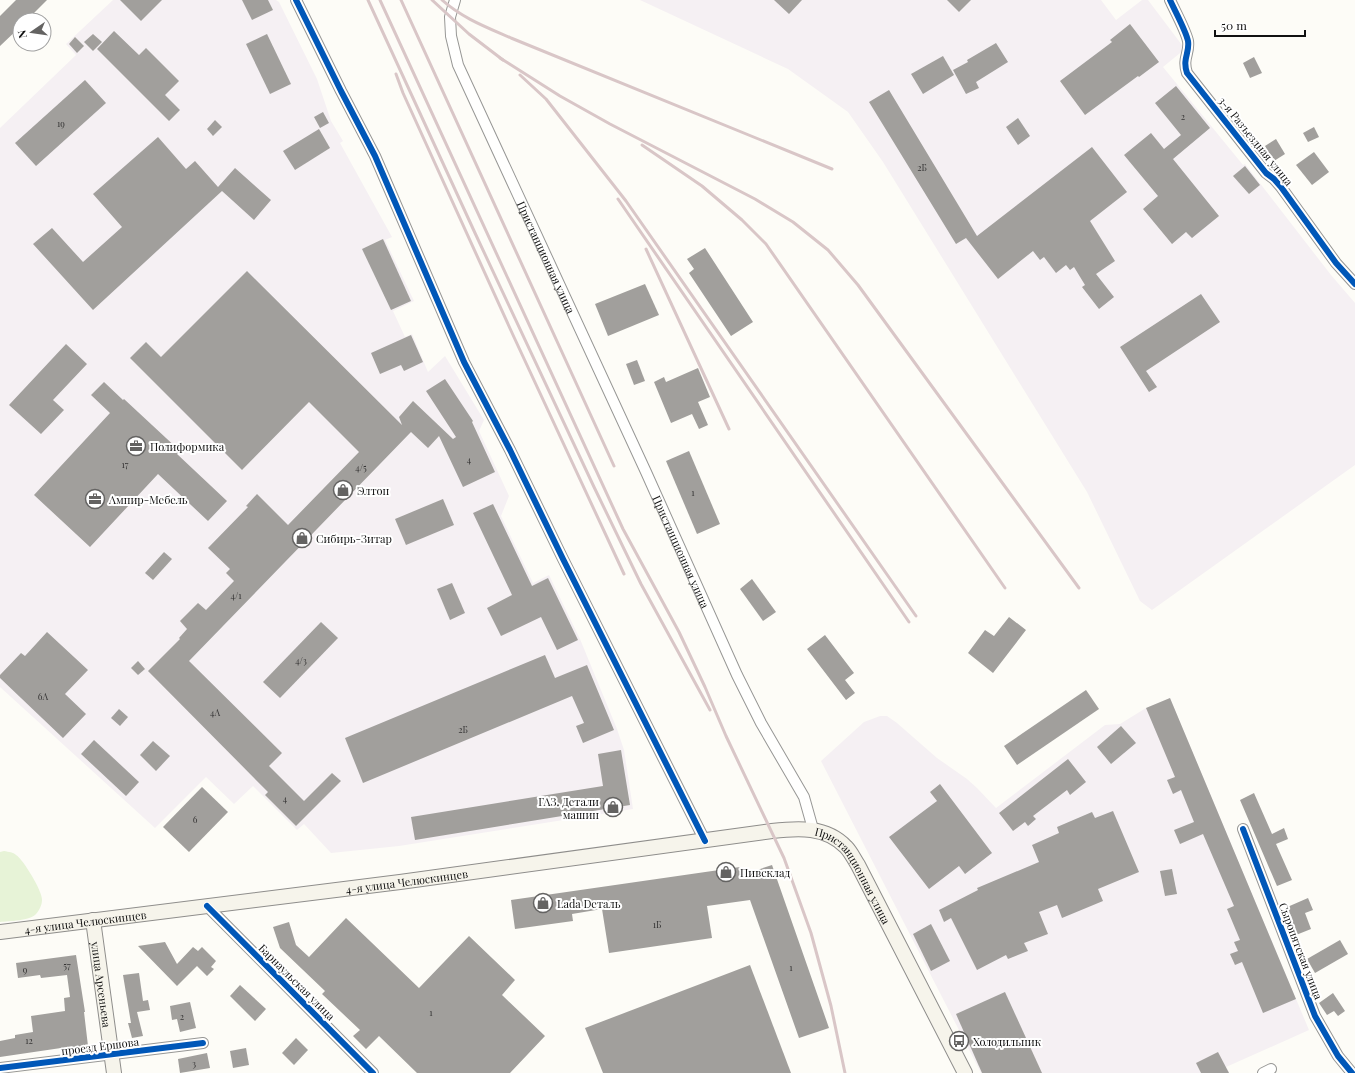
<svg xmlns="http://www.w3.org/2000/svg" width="1355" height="1073" viewBox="0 0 1355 1073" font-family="'Playfair Display',serif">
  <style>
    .industrial { fill: #f5f0f3 }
    .green { fill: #e7f3d7 }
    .building { fill: #a19f9c }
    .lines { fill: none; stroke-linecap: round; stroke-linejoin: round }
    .street-casing { stroke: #979795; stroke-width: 12 }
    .secondary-casing { stroke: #8e8d8b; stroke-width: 16 }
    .street { stroke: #fffffe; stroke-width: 10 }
    .secondary { stroke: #f6f4eb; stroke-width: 14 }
    .rail { stroke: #d9c6c7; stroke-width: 3 }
    .cycleway-casing { stroke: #fff; stroke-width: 8 }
    .cycleway { stroke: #0057b8; stroke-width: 6 }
    .labels { text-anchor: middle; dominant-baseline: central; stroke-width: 4; stroke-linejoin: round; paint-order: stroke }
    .number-label { font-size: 9px; fill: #353434 }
    .street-label { font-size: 11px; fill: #111; stroke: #fff }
    .poi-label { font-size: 11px; fill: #111; stroke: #fff; text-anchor: start }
  </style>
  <rect width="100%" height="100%" fill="#fdfcf7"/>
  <g class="industrial">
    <path d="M113,0H276L279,2L317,79L331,121L343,141L340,143L392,237L385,240L414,301L393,311L405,337L412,334L428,372L445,356L484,420L479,431L509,496L501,516L533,583L549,575L580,639L617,729L624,750L633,809L399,846L331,853L304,824L297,830L253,786L234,804L206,777L155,828L0,687V128L76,55L66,44Z"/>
    <path d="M640,0H1101L1116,20L1142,0H1148L1185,49L1163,67L1243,165L1245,164L1331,275L1355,303V465L1152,610L1140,601L1087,492L883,162L848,112L788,69Z"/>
    <path d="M1170,698L1309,1030L1226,1067L1229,1072L1227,1073H981L821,761L864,722L880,716H887L897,723L937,758L967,779L977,788L996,808L1105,725L1120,724L1146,708Z"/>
  </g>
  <path class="green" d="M4,851C9,852 13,852 16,855C23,859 43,892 42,900C42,905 39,911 36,914C30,921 9,921 0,922V852Z"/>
  <g class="building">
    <path d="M16,0H47L27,20H20V27L0,46V16Z"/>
    <path d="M120,0H162L141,21Z"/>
    <path d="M242,0H268L273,10L252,20Z"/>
    <path d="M774,0H802L789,14Z"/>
    <path d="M947,0H971L959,12Z"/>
    <path d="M1130,24L1159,62L1139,77L1138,76L1085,115L1060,81L1112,42L1110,40Z"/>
    <path d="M114,31L139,55L146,48L179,81L165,95L180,110L169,121L97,49Z"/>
    <path d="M93,34L102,42L93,51L84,42Z"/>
    <path d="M267,34L291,84L270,94L246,44Z"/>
    <path d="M75,37L84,46L77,53L69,44Z"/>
    <path d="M996,43L1008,62L976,82L979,88L966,94L953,70L968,62L967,60Z"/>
    <path d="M943,56L954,75L923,94L911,74Z"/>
    <path d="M1254,57L1262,73L1250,78L1243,63Z"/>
    <path d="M85,80L106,103L36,166L15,143Z"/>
    <path d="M1176,86L1210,128L1173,159L1219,216L1192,238L1186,232L1172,244L1143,209L1158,196L1124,155L1151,133L1164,149L1181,135L1155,103Z"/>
    <path d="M889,90L977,236L1092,147L1127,192L1090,221L1115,261L1096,274L1114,297L1099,309L1082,287L1085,285L1074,267L1070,270L1066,265L1056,273L1044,257L1040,260L1033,251L998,279L966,238L956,244L869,102Z"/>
    <path d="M323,112L329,123L320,128L314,117Z"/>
    <path d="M1018,118L1030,136L1018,145L1006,127Z"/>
    <path d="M215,120L222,127L213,136L207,129Z"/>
    <path d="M1314,127L1319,137L1308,142L1303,133Z"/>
    <path d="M319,129L330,148L295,170L283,151Z"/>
    <path d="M158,137L186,169L195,161L218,187L235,168L271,200L254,220L222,191L93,310L33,244L52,228L83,262L122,227L93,194Z"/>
    <path d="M1276,139L1285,154L1274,161L1265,146Z"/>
    <path d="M1314,152L1329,172L1312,185L1296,165Z"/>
    <path d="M1245,166L1260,185L1249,194L1233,176Z"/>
    <path d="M383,239L411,301L391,310L362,249Z"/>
    <path d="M705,248L753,322L731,336L689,273L694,269L687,259Z"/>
    <path d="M247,271L402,425L399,417L413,401L453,439L456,437L426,391L445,379L473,421L472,422L495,472L463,487L439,436L428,448L411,432L189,661L282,753L269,766L304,801L332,773L341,781L296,826L265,795L268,792L148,671L180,639L179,638L187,629L180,621L198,603L206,610L234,581L226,573L230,569L208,548L248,507L246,506L257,494L288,525L359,452L309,402L242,470L130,358L146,342L161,357Z"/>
    <path d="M645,284L659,315L608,336L595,304Z"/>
    <path d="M1201,294L1220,322L1146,371L1157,387L1149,392L1120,347Z"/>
    <path d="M411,335L423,362L404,371L401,365L380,374L371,353Z"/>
    <path d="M66,344L87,364L53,400L64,410L41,434L9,405Z"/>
    <path d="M637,360L645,381L634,385L626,364Z"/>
    <path d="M698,368L710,397L698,402L708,425L699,429L692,414L671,423L654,382L664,377L666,382Z"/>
    <path d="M104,382L123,400L124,399L180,451L177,454L227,501L208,521L158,474L90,547L34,495L110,413L91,395Z"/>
    <path d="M689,451L720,524L697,534L666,461Z"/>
    <path d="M443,499L454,525L406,545L395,519Z"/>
    <path d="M493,504L532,586L548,578L578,640L557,650L541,617L501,636L487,608L512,595L473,513Z"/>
    <path d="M164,552L172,559L153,580L145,573Z"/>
    <path d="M752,579L776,612L763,621L740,589Z"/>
    <path d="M452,583L465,613L450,620L437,589Z"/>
    <path d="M1009,617L1026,630L993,673L968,653L985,630L994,636Z"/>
    <path d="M321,622L338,638L280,698L263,682Z"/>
    <path d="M47,632L88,670L65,694L86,714L63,738L0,678V675L21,653L25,656Z"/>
    <path d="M825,635L854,673L845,680L855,693L846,700L807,649Z"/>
    <path d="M545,655L555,678L587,665L614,730L583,743L576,726L584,723L572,696L363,783L345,738Z"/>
    <path d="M138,661L145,669L138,675L131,668Z"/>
    <path d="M1086,690L1099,709L1017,765L1004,746Z"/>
    <path d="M1170,698L1296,999L1263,1013L1242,962L1235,965L1230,954L1238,951L1234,942L1240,940L1227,909L1234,906L1203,834L1180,844L1174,830L1194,822L1181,790L1173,794L1167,780L1175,777L1146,708Z"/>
    <path d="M119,709L128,717L120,726L111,718Z"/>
    <path d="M1121,726L1136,743L1111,764L1097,747Z"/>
    <path d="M94,740L139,782L126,796L81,754Z"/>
    <path d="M153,741L170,756L156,771L140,755Z"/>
    <path d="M621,750L630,805L415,840L411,817L603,786L598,754Z"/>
    <path d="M1068,759L1086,782L1070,795L1067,790L1033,816L1036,819L1028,826L1025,822L1013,831L999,813Z"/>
    <path d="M940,784L992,853L965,874L959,866L929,889L889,837L937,801L930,792Z"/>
    <path d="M202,787L228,812L189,852L163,827Z"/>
    <path d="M1254,793L1272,834L1284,828L1288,839L1276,844L1292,880L1277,886L1240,800Z"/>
    <path d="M1113,811L1139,872L1098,889L1103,901L1062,918L1057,905L1039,912L1048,934L1024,943L1028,951L1008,959L1006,955L977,970L951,918L944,922L939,910L978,890L977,888L1039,862L1032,845L1059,833L1057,827L1092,812L1095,818Z"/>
    <path d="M772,865L829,1028L799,1038L750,900L707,906L712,938L609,953L602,909L572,914L573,921L515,929L511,900L740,867L742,875Z"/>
    <path d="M1172,869L1177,894L1165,896L1160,871Z"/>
    <path d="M1308,898L1313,910L1305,913L1311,929L1296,935L1285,908Z"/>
    <path d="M346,918L419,988L469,936L515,980L502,995L545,1036L510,1073H417L379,1036L366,1049L353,1036L360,1030L322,994L325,991L280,948L273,927L289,922L296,945L309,957Z"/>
    <path d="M931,924L950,961L931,971L913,934Z"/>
    <path d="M1340,940L1348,954L1315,973L1307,959Z"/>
    <path d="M165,942L177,964L193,947L198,951L202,947L216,961L211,967L214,969L207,976L197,966L177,986L138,946Z"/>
    <path d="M76,955L85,1012H84L88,1046L62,1049L61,1048L0,1057V1041L15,1038V1035L33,1032L31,1016L65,1011L64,998L70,997L67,975L41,978L40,975L18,978L16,963Z"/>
    <path d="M750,965L791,1073H603L585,1028Z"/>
    <path d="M139,973L143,1001L148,1000L150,1010L137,1012L143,1036L132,1038L128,1023H131L123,975Z"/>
    <path d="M240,985L266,1009L255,1021L230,996Z"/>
    <path d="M1005,992L1042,1073H982L956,1014Z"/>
    <path d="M1333,993L1345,1011L1338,1016L1334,1011L1327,1015L1319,1003Z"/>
    <path d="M190,1002L196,1028L180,1032L177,1019L172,1020L170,1006Z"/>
    <path d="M296,1038L308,1050L294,1065L282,1053Z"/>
    <path d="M246,1048L249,1065L233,1068L230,1051Z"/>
    <path d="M1218,1052L1229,1073H1201L1196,1063Z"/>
    <path d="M207,1053L210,1068L180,1073L178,1059Z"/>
  </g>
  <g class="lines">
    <g class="street-casing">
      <g id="street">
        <path d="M296,0L341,91L375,156L464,362L510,450L563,559L705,841"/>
        <path id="s1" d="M455,0L450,17L451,36L458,65L646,472L737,675L761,723L804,797L813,829"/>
        <path d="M1170,0C1175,11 1186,31 1188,41C1190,53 1182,58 1187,73L1266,173L1274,179L1281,187L1336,263L1355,284"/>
        <path d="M1243,829L1315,1016L1338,1056L1352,1073"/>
        <path d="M207,906L373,1073"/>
        <path d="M0,1068L203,1043"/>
        <path d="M1263,1073L1271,1069"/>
      </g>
    </g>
    <g class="secondary-casing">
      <g id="secondary">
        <path id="s2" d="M93,920L114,1073"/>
        <path id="s3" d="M0,932L400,882L772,831C798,828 826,826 846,847C851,852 854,859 858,865L965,1073"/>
      </g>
    </g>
    <use href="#street" class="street"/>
    <use href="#secondary" class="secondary"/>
    <g class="rail">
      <path d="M368,0L475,233L594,487L641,584L710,710"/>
      <path d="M380,0L623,529L679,632L705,687L726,736L784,858L811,933L831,1006L845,1073"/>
      <path d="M401,0L614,466"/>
      <path d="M432,0L469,34L503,60"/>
      <path d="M442,0C462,18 486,27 511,38L832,169"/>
      <path d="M500,58L560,96L610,124L755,199L793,222L828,250L858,285L1079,588"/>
      <path d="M396,74L403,93L513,335L624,574"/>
      <path d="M520,75L546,99L626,201L916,616"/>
      <path d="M642,145L702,186L742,220L766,244L1005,588"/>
      <path d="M618,199L909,622"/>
      <path d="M646,249L729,429"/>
    </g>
    <g class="cycleway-casing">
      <g id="cycleway">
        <path d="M296,0L341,91L375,156L464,362L510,450L563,559L705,841"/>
        <path d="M1170,0C1175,11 1186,31 1188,41C1190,53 1182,58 1187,73L1266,173L1274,179L1281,187L1336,263L1355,284"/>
        <path d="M1243,829L1315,1016L1338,1056L1352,1073"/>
        <path d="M207,906L373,1073"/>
        <path d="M0,1068L203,1043"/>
      </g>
    </g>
    <use href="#cycleway" class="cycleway"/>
  </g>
  <defs>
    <g id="office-ring" transform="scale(1)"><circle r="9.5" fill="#fff" stroke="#646362" stroke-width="1.5"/><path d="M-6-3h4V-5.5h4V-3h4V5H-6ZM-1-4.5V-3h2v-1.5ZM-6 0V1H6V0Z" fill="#646362"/></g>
    <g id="shop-ring" transform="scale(1)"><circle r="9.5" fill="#fff" stroke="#646362" stroke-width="1.5"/><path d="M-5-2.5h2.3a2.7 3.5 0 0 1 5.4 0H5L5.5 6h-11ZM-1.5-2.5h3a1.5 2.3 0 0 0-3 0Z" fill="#646362"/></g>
    <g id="bus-ring" transform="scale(1)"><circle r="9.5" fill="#fff" stroke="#646362" stroke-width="1.5"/><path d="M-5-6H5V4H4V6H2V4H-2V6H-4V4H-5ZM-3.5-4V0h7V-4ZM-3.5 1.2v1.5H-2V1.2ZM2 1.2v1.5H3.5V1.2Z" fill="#646362"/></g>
  </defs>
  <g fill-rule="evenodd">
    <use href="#office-ring" x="136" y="446"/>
    <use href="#shop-ring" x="343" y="490"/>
    <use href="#office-ring" x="95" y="499"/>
    <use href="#shop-ring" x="302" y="538"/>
    <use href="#shop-ring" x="613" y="807"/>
    <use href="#shop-ring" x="726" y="872"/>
    <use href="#shop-ring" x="543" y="903"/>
    <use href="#bus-ring" x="959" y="1041"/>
  </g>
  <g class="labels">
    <g class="number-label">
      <text x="1183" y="116">2</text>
      <text x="61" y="123">19</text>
      <text x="922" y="167">2Б</text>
      <text x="469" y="459">4</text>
      <text x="125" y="464">17</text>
      <text x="361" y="467">4/5</text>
      <text x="693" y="492">1</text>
      <text x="236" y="595">4/1</text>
      <text x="301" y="660">4/3</text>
      <text x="43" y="696">6А</text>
      <text x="215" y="712">4А</text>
      <text x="463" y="729">2Б</text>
      <text x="285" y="798">4</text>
      <text x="195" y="819">6</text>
      <text x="657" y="924">1Б</text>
      <text x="67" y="965">57</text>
      <text x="791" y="967">1</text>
      <text x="25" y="969">9</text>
      <text x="431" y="1012">1</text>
      <text x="182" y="1016">2</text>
      <text x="29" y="1040">12</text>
      <text x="194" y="1063">3</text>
    </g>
    <g class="street-label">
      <text transform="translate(1256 141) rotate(51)">3-я Разъездная улица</text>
      <text stroke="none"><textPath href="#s1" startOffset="278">Пристанционная улица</textPath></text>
      <text stroke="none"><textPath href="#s1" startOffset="602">Пристанционная улица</textPath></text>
      <text stroke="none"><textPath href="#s3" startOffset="883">Пристанционная улица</textPath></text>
      <text stroke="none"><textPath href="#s3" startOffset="410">4-я улица Челюскинцев</textPath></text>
      <text stroke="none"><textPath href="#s3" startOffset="86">4-я улица Челюскинцев</textPath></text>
      <text transform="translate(1301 951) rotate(69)">Сыропятская улица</text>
      <text transform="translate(297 982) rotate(45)">Барнаульская улица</text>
      <text stroke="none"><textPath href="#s2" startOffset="65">улица Арсеньева</textPath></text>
      <text transform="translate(100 1046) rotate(-7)">проезд Ершова</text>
    </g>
    <g class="poi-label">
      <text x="150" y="446">Полиформика</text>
      <text x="357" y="490">Элтон</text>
      <text x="109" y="499">Ампир-Мебель</text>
      <text x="316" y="538">Сибирь-Зитар</text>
      <text x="599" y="801" text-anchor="end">ГАЗ. Детали<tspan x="599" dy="13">машин</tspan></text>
      <text x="740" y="872">Пивсклад</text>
      <text x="557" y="903">Lada Dеталь</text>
      <text x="973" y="1041">Холодильник</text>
    </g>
  </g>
  <g transform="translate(32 32) rotate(257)"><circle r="19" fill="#ffffff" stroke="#a0a0a0"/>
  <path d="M0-3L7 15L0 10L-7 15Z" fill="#646362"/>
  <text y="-6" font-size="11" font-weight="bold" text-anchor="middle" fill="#111111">N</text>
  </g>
  <path d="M1215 30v6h90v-6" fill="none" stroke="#111111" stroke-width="2"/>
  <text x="1221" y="30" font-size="12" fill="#111111" stroke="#ffffff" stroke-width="3" paint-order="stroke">50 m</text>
</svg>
